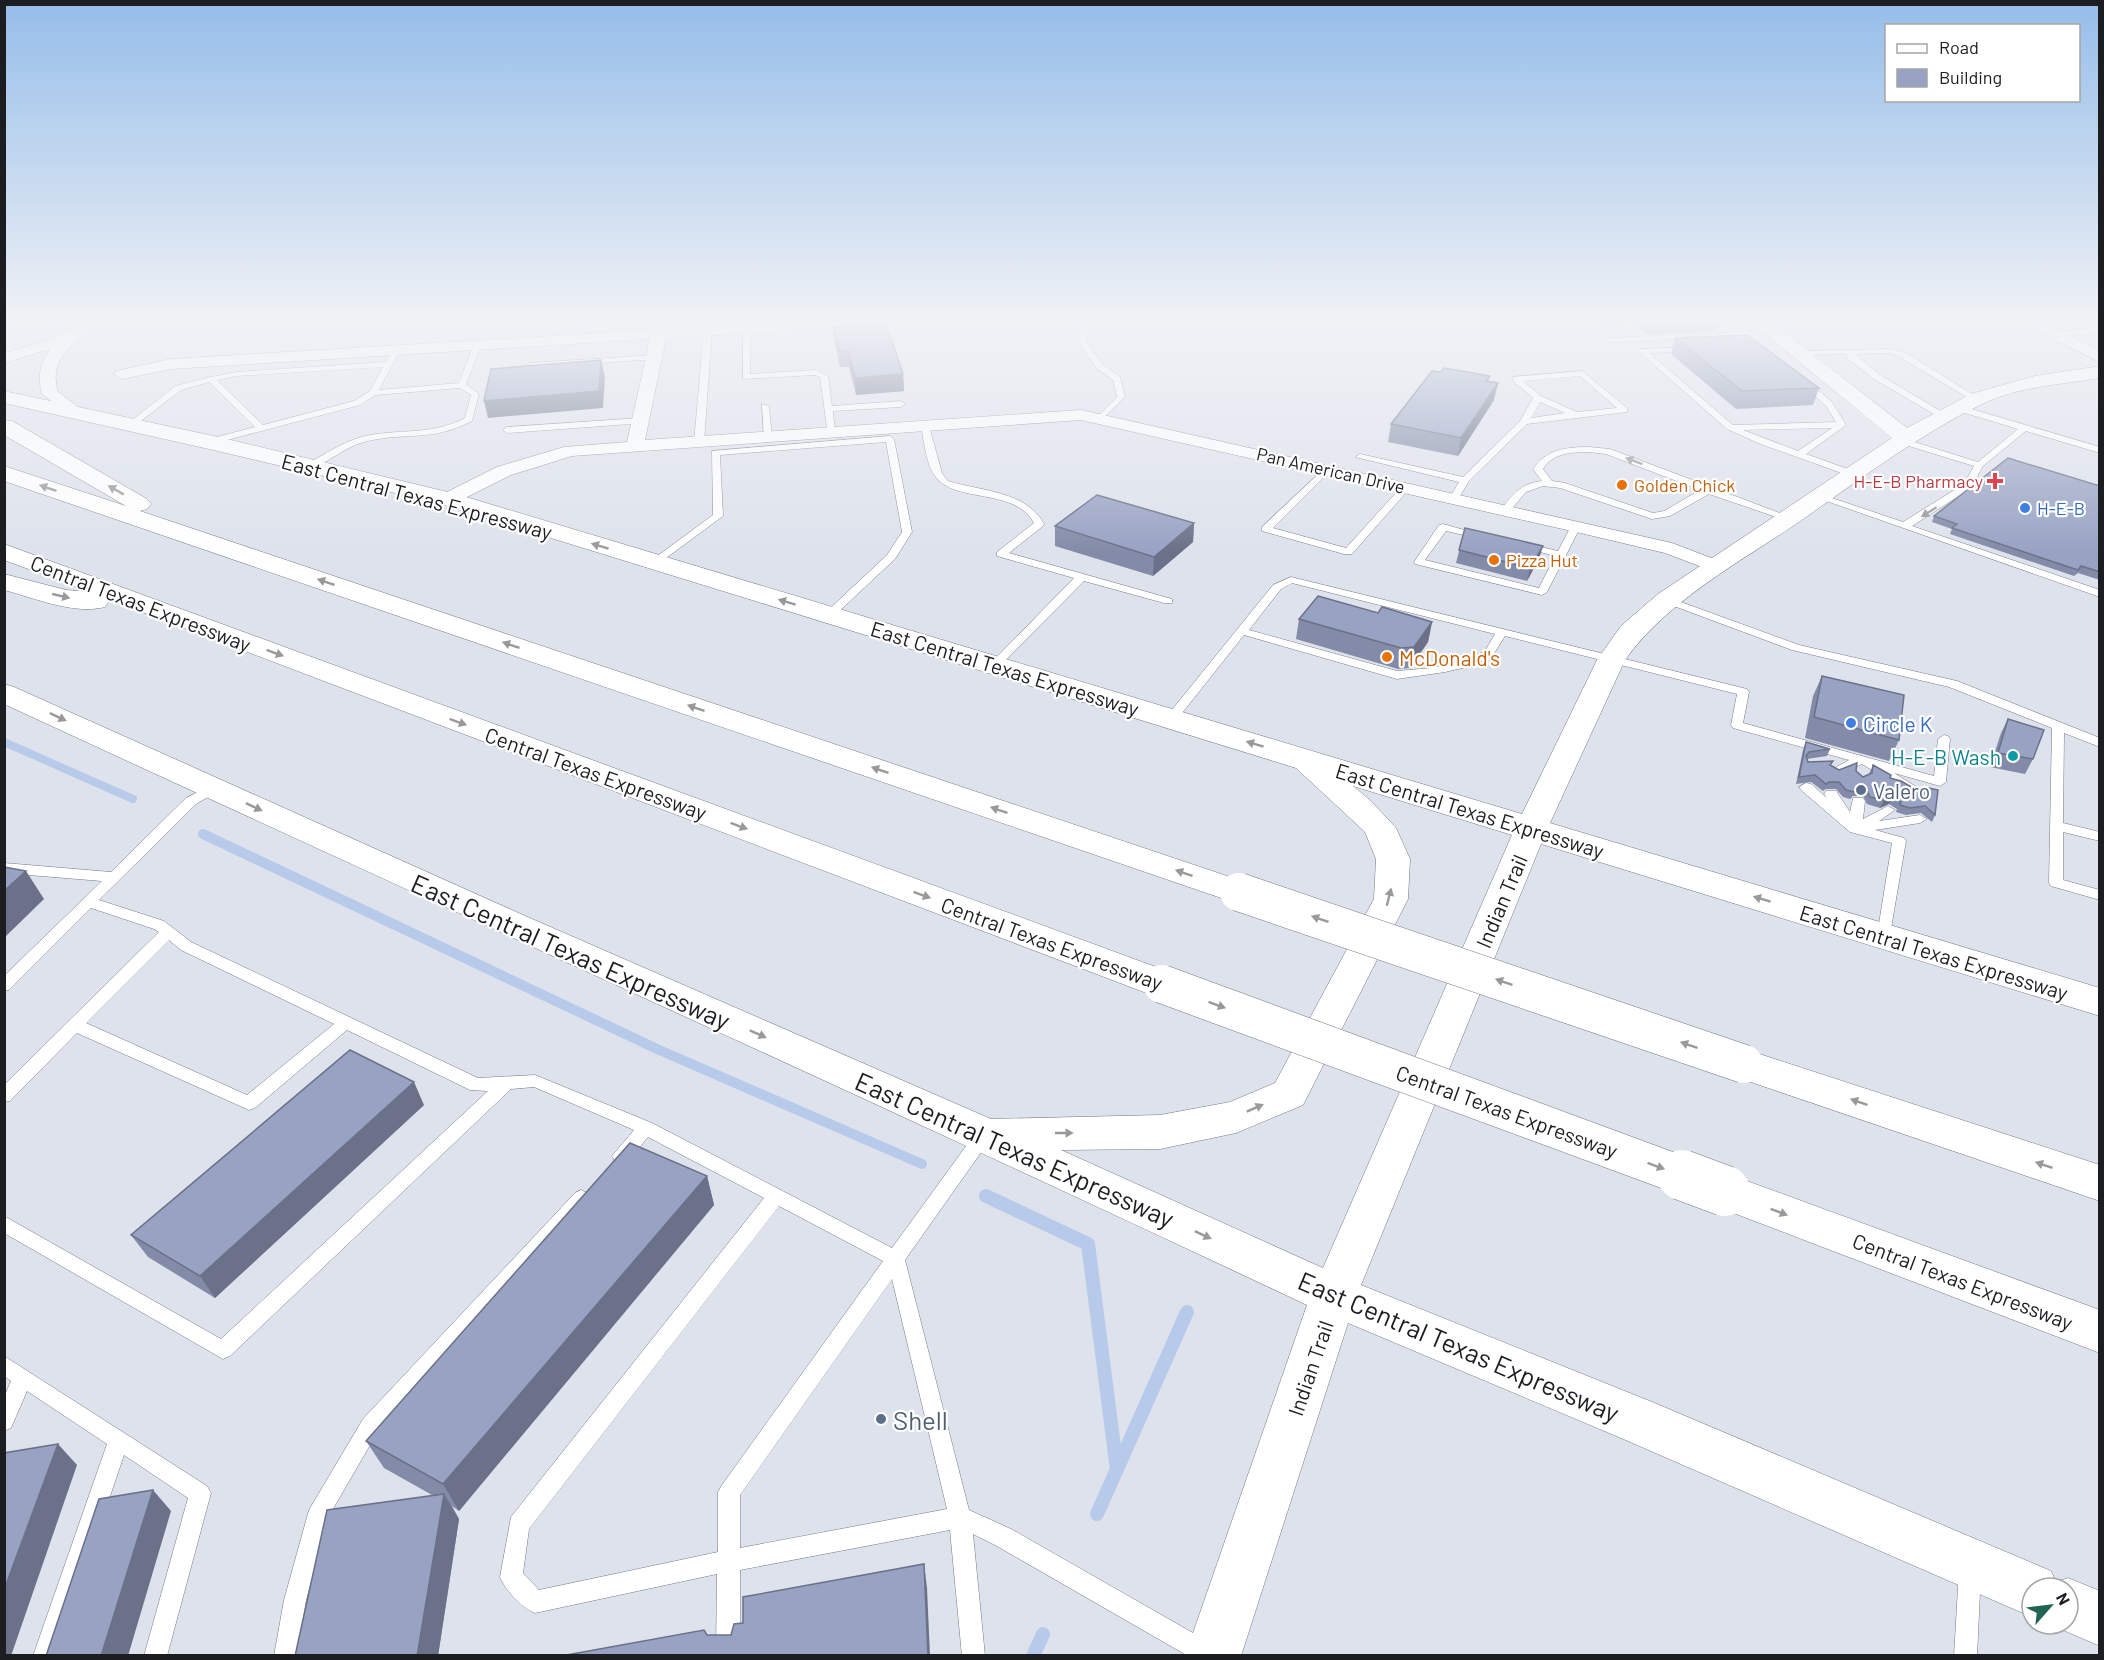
<svg xmlns="http://www.w3.org/2000/svg" width="2104" height="1660" viewBox="0 0 2104 1660" font-family="Barlow,sans-serif">
  <style>
    .lines { fill: none; stroke-linecap: round; stroke-linejoin: round }
    .stream-far2 { stroke: #b8caea; stroke-width: 8 }
    .stream-far1 { stroke: #b8caea; stroke-width: 10 }
    .stream { stroke: #b8caea; stroke-width: 14 }
    .lane-casing { stroke: #777a84; stroke-width: 1 }
    .street-casing { stroke: #777a84; stroke-width: 1 }
    .secondary-casing { stroke: #777a84; stroke-width: 1 }
    .highway-casing { stroke: #777a84; stroke-width: 1 }
    .lane { fill: #fff; fill-rule: evenodd }
    .street { fill: #fff; fill-rule: evenodd }
    .secondary { fill: #fff; fill-rule: evenodd }
    .highway { fill: #fff; fill-rule: evenodd }
    .highway-bridge-far1-casing { stroke: #777a84; stroke-width: 39; stroke-linecap: butt }
    .highway-bridge-casing { stroke: #777a84; stroke-width: 51; stroke-linecap: butt }
    .highway-bridge-far1 { stroke: #fff; stroke-width: 38 }
    .highway-bridge { stroke: #fff; stroke-width: 50 }
    .wall { fill: #838ba8 }
    .shaded-wall { fill: #6a7188 }
    .building { fill: #98a2c3; stroke: #6a7188; stroke-width: 1.5 }
    .oneway { fill: #99999b }
    .health-dot { fill: #e0444e; stroke: #fff; stroke-width: 2 }
    .food-dot { fill: #e8710a; stroke: #fff; stroke-width: 2 }
    .shop-dot { fill: #3f7fe0; stroke: #fff; stroke-width: 2 }
    .culture-dot { fill: #0f9aa8; stroke: #fff; stroke-width: 2 }
    .service-dot { fill: #5c6f8a; stroke: #fff; stroke-width: 2 }
    .labels { text-anchor: middle; dominant-baseline: central; stroke-width: 4.5; stroke-linejoin: round; paint-order: stroke }
    .far-street-label { font-size: 18px; fill: #1c1d21; stroke: #fff }
    .far-health-label { font-size: 18px; fill: #be3a42; stroke: #fff; text-anchor: end }
    .far-food-label { font-size: 18px; fill: #c56008; stroke: #fff; text-anchor: start }
    .far-shop-label { font-size: 18px; fill: #366cbe; stroke: #fff; text-anchor: start }
    .street-label { font-size: 21px; fill: #1c1d21; stroke: #fff }
    .food-label { font-size: 21px; fill: #c56008; stroke: #fff; text-anchor: start }
    .shop-label { font-size: 21px; fill: #366cbe; stroke: #fff; text-anchor: start }
    .culture-label { font-size: 21px; fill: #0d838f; stroke: #fff; text-anchor: end }
    .service-label { font-size: 21px; fill: #4e5e75; stroke: #fff; text-anchor: start }
    .near-street-label { font-size: 26px; fill: #1c1d21; stroke: #fff }
    .near-service-label { font-size: 26px; fill: #4e5e75; stroke: #fff; text-anchor: start }
  </style>
  <rect width="100%" height="100%" fill="#dee2ec"/>
  <g class="lines">
    <path class="stream-far2" d="M4,742L133,799"/>
    <path class="stream-far1" d="M203,834L657,1049L922,1164"/>
    <g class="stream">
      <path d="M986,1196L1088,1244L1117,1470"/>
      <path d="M1097,1514L1187,1312"/>
      <path d="M1033,1656L1043,1634"/>
    </g>
    <g class="lane-casing">
      <g id="lane">
        <path d="M1088,320H1101L1094,324L1085,339L1102,364L1120,377L1125,397L1100,421L1096,418L1117,397L1113,380L1096,368L1077,339Z"/>
        <path d="M1742,320H1750L1748,336L1611,342L1607,340L1611,338L1741,332Z"/>
        <path d="M2069,320H2080L2100,329V333L2049,336L2048,334L2052,332L2085,330Z"/>
        <path d="M743,327L750,329V374L816,370L828,376L832,406L901,401L905,404L901,407L833,411L835,433L828,435L820,377L815,375L743,379Z"/>
        <path d="M708,329L712,331L704,442L699,445L694,442L704,331Z"/>
        <path d="M474,344L481,346L466,384L479,394L472,421C431,442 408,432 368,441C347,445 330,462 310,469L307,468V464C327,453 347,439 370,435C405,429 432,435 465,418L471,395L460,388L375,395L360,405L208,445L203,442L205,440L255,427L209,382L181,390L133,427L126,425L175,386L211,377L237,372L386,362L393,348H396L400,350L379,390L459,383ZM383,367L370,391L354,401L263,425L217,380L237,376Z"/>
        <path d="M1691,347L1692,349L1688,351L1649,353L1733,425L1836,422L1826,406L1800,383L1807,381L1832,402L1846,425L1806,454L1856,472V476H1850L1758,443L1727,429L1638,351L1642,349ZM1832,428L1798,451L1743,430Z"/>
        <path d="M1891,349L1906,353L1980,399L1973,401L1900,357L1890,353L1855,354L1880,375L1947,415V419L1944,420L1874,379L1848,359L1847,354L1799,355L1795,353L1799,351Z"/>
        <path d="M655,355H658V359L531,367L527,365L531,363Z"/>
        <path d="M1582,371L1627,408V412L1527,424L1469,481L1457,501L1449,499L1459,482L1355,457L1360,454L1463,477L1520,421L1533,398L1513,381V377ZM1580,376L1617,408L1577,412L1541,396L1523,381ZM1540,402L1565,413L1531,418Z"/>
        <path d="M762,404L769,406L772,437L768,440L764,437Z"/>
        <path d="M1958,405L2100,447V453L2026,431L1983,466L1971,488L1912,526L2100,590V597L1815,497L1823,495L1903,522L1964,484L1974,466L1899,443V439H1905L1978,462L2018,429L1955,410V406Z"/>
        <path d="M641,418L644,419V423L507,433L503,430L507,427Z"/>
        <path d="M925,423L929,426L942,473L948,481C980,491 1027,491 1044,524L1043,526L1009,553L1172,599V603H1164L1084,581L999,667H991L989,665L991,663L1074,578L997,556V552L1034,523C1015,487 954,504 935,476C926,464 924,441 921,426Z"/>
        <path d="M890,436L894,439L912,532L895,559L833,617H825L823,615L887,555L902,532L886,442L720,455L723,516L658,564L654,565L649,562L713,515L712,451Z"/>
        <path d="M1589,447L1610,449L1793,518L1788,521L1785,520L1709,494L1670,516L1652,519L1560,488L1543,486L1526,492L1509,512H1503L1501,510C1512,494 1522,483 1542,481L1533,469C1547,449 1566,447 1589,447ZM1589,452L1606,454L1700,490L1664,511L1653,513L1565,483L1552,481L1543,469C1553,453 1571,452 1589,452Z"/>
        <path d="M1327,466L1332,469L1273,528L1346,548L1403,485L1411,487L1352,554H1344L1262,531V527Z"/>
        <path d="M1576,523L1581,526L1547,592L1542,595L1415,564L1414,562L1439,525L1443,524L1486,536L1481,539L1446,531L1425,560L1539,588L1555,556L1519,546L1524,543L1558,551L1571,526Z"/>
        <path d="M1291,577L1747,689L1749,692L1743,723L1934,776L1938,739L1944,735L1948,736L1950,739L1946,782L1940,786L1894,773L1915,786L1917,789L1915,792L1910,793L1862,764L1840,774H1830L1829,771L1849,760L1733,728L1731,725L1737,694L1505,636L1493,655L1475,665L1445,672L1397,679L1244,635L1175,722H1167L1165,719L1167,716L1273,585ZM1292,583L1495,634L1485,651L1467,660L1431,668L1397,671L1249,630L1281,589Z"/>
        <path d="M1667,597L1799,645L1957,681L2100,738V747L2064,733L2063,823L2100,832V841L2063,832V880L2100,890V900L2051,886L2049,883L2052,728L1949,687L1792,650L1663,602L1662,600Z"/>
        <path d="M1806,783L1811,784L1827,798L1824,794L1826,791H1836L1850,812L1853,798H1863L1865,801L1863,819L1888,806L1895,810L1879,821L1920,815L1927,819L1920,823L1875,830L1904,838L1906,841L1889,940H1879L1877,936L1892,843L1850,832L1801,790L1799,787Z"/>
        <path d="M213,784L218,785L220,788L218,791L196,804L99,900L164,921L191,942L478,1078L535,1075L652,1123L892,1248L977,1131L983,1129L989,1131L992,1136L989,1141L905,1260L969,1510L1011,1529L1214,1645L1216,1656H1188L995,1545L973,1534L985,1656H962L950,1530L740,1570V1656H716L717,1574L535,1613C521,1607 506,1591 500,1577L511,1517L764,1198L648,1137C639,1147 629,1166 615,1161L612,1156L634,1130L534,1087L511,1089L230,1356L223,1359L4,1233V1216L221,1339L488,1091L470,1090L347,1030L255,1108L249,1110L77,1033L10,1101L4,1102V1085L159,932L154,929L91,908L9,990L4,991V976L102,881L4,873V863L111,872L186,798ZM169,940L181,950L334,1024L247,1095L86,1023ZM779,1206L883,1261L722,1485L718,1492V1552L539,1590L523,1573L529,1529ZM892,1279L947,1509L740,1548V1495Z"/>
        <path d="M581,1190L587,1193L590,1198L587,1203L377,1433L330,1514L306,1600L297,1656H274L284,1600L309,1510L363,1419L575,1193Z"/>
        <path d="M4,1356L207,1486L211,1493L167,1656H144L188,1498L124,1455L56,1656H33L107,1444L27,1391L11,1428L4,1431V1397L11,1381L4,1376Z"/>
        <path d="M1970,1560L1978,1563L1981,1571L1977,1656H1954L1959,1571L1962,1563Z"/>
      </g>
    </g>
    <g class="street-casing">
      <g id="street">
        <path d="M654,320H670L668,329L802,320H889L882,325L666,338L645,440L1081,410L1672,543L1722,562L1725,566L1722,570L1715,572L1665,553L1576,532L1081,420L572,456L511,475L455,503H441L438,499L441,495L497,467L564,447L627,442L650,339L171,369L122,379L114,374L116,371L171,359L652,330Z"/>
        <path d="M2015,320H2035L2100,351V362Z"/>
        <path d="M77,325L85,330C68,352 49,360 58,392L88,414L85,418H73L42,394C37,376 40,364 50,349L4,363V353L46,341Z"/>
      </g>
    </g>
    <g class="secondary-casing">
      <path id="secondary" d="M1748,320H1769L1907,428L1971,394L2035,376L2100,366V378C2063,384 2017,387 1984,403C1918,435 1859,480 1799,522C1740,562 1667,601 1625,660L1550,823L2100,988V1016L1541,844L1361,1285L1657,1404L2051,1571L2056,1582L2068,1578L2100,1591V1646L2049,1624H2068V1588H2032V1617L1621,1438L1348,1323L1241,1656H1185L1307,1305C875,1101 438,905 4,704V684L14,687L523,915L991,1119L1160,1115L1230,1102L1275,1083L1374,899L1376,859L1365,832L1296,768L441,504L218,451L4,403V391L218,437L456,494L1522,814L1597,660L1621,626L1658,594L1892,438ZM1353,786L1512,835L1323,1268L1061,1150L1160,1149L1236,1133L1303,1105L1408,899L1410,859L1396,828L1371,801Z"/>
    </g>
    <g class="highway-casing">
      <g id="highway">
        <path d="M4,420L12,421L147,499L151,504L147,509L140,511L1251,884L1256,892L1251,900L1239,904L1227,900L4,481V466L126,506L4,435Z"/>
        <path d="M4,544L1175,974L1181,984L1175,994L1162,998L1149,994L108,599L109,601L105,607C74,615 35,598 4,590V574L66,590L91,592L4,560Z"/>
        <path d="M1744,1049L2100,1165V1201L1730,1075L1724,1064L1730,1053Z"/>
        <path d="M1725,1173L2100,1310V1353L1710,1204L1703,1191L1710,1178Z"/>
      </g>
    </g>
    <use href="#lane" class="lane"/>
    <use href="#street" class="street"/>
    <use href="#secondary" class="secondary"/>
    <use href="#highway" class="highway"/>
    <g class="highway-bridge-far1-casing">
      <g id="highway-bridge-far1">
        <path d="M1239,892L1744,1064"/>
        <path d="M1162,984L1686,1177"/>
      </g>
    </g>
    <g class="highway-bridge-casing">
      <path id="highway-bridge" d="M1682,1175L1725,1191"/>
    </g>
    <use href="#highway-bridge-far1" class="highway-bridge-far1"/>
    <use href="#highway-bridge" class="highway-bridge"/>
  </g>
  <g class="wall">
    <path d="M1590,320H1719L1716,331L1646,334L1635,325L1599,327Z"/>
    <path d="M833,327L903,374L904,391L856,395L849,367H840L835,343Z"/>
    <path d="M1675,338L1819,388L1813,405L1736,409L1671,354Z"/>
    <path d="M1441,372L1490,376L1488,382L1494,400L1458,456L1388,442L1391,424Z"/>
    <path d="M2100,486V580L2078,573L2074,576L1950,534L1952,529L1932,522L1934,516Z"/>
    <path d="M1194,523L1193,542L1153,576L1055,546V526Z"/>
    <path d="M1465,528L1539,559L1527,581L1456,563Z"/>
    <path d="M1378,613L1432,622L1428,642L1410,668L1398,669L1296,639L1299,619Z"/>
    <path d="M1822,676L1899,740L1889,761L1805,738L1813,696Z"/>
    <path d="M2008,719L2033,759L2025,774L1990,767L2001,733Z"/>
    <path d="M1806,742L1830,749L1827,756L1807,759L1808,762L1831,765L1839,770L1856,771L1863,777L1869,774L1873,765L1935,815L1932,822L1921,813L1906,815L1896,812L1897,809L1889,804L1880,808L1867,804L1863,796H1853L1850,799L1843,797L1836,789H1826L1823,791L1811,782L1796,784L1803,750Z"/>
    <path d="M424,1105L215,1298L148,1257L131,1235Z"/>
    <path d="M707,1176L714,1205L459,1511L452,1506L459,1519L438,1656H295L432,1495L384,1468L366,1441Z"/>
  </g>
  <g class="shaded-wall">
    <path d="M601,360L605,377L603,408L488,418L484,401Z"/>
    <path d="M903,374L904,391L856,395L855,378Z"/>
    <path d="M1498,383L1494,400L1458,456L1461,438Z"/>
    <path d="M1194,523L1193,542L1153,576L1154,557Z"/>
    <path d="M1543,546L1539,559L1527,581L1530,568Z"/>
    <path d="M1432,622L1428,642L1410,668L1414,647Z"/>
    <path d="M1893,797L1889,804L1880,808L1884,800Z"/>
    <path d="M26,871L44,899L4,938V891Z"/>
    <path d="M414,1082L424,1105L215,1298L200,1276Z"/>
    <path d="M707,1176L714,1205L459,1511L443,1484Z"/>
    <path d="M58,1444L77,1465L11,1656H4V1590Z"/>
    <path d="M153,1490L171,1511L128,1656H101Z"/>
    <path d="M444,1494L459,1519L438,1656H417Z"/>
    <path d="M924,1564L927,1588L930,1656H928Z"/>
  </g>
  <g class="building">
    <path d="M886,323L903,374L855,378L848,350L839,351L833,327Z"/>
    <path d="M1747,335L1819,388L1742,391L1675,338Z"/>
    <path d="M601,360L599,391L484,401L491,369Z"/>
    <path d="M1444,368L1490,376L1486,381L1498,383L1461,438L1391,424L1432,371L1441,372Z"/>
    <path d="M2008,458L2100,486V572L2081,566L2078,570L1952,528L1957,524L1934,516Z"/>
    <path d="M1097,495L1194,523L1154,557L1055,526Z"/>
    <path d="M1465,528L1543,546L1530,568L1459,550Z"/>
    <path d="M1318,596L1378,613L1382,607L1432,622L1414,647L1401,648L1299,619Z"/>
    <path d="M1822,676L1904,695L1899,740L1814,717Z"/>
    <path d="M2008,719L2044,730L2033,759L1998,753Z"/>
    <path d="M1806,742L1830,749L1809,752L1806,756L1808,762L1833,761L1830,765L1839,770L1857,763L1856,771L1863,777L1872,773L1873,765L1891,775L1890,778L1901,781L1920,792L1929,788L1938,790L1935,815L1925,806L1910,808L1900,805L1901,802L1893,797L1884,800L1870,797L1866,789H1856L1854,792L1846,790L1839,782H1829L1826,784L1815,775L1799,777Z"/>
    <path d="M4,867L26,871L4,891Z"/>
    <path d="M350,1050L414,1082L200,1276L131,1235Z"/>
    <path d="M630,1143L707,1176L443,1484L366,1441Z"/>
    <path d="M58,1444L4,1590V1453Z"/>
    <path d="M153,1490L101,1656H46L99,1499Z"/>
    <path d="M444,1494L417,1656H295L327,1510Z"/>
    <path d="M924,1564L928,1656H561L704,1630L707,1635H731L734,1624L743,1623V1597Z"/>
  </g>
  <defs><path id="oneway-solid" d="M-6-.8H1V-3.2L6.5 0L1 3.2V.8H-6Z" transform="scale(1.5)"/></defs>
  <g class="oneway">
    <use href="#oneway-solid" transform="translate(1634 461) rotate(-159)"/>
    <use href="#oneway-solid" transform="translate(48 488) rotate(-161)"/>
    <use href="#oneway-solid" transform="translate(116 490) rotate(-150)"/>
    <use href="#oneway-solid" transform="translate(1929 512) rotate(148)"/>
    <use href="#oneway-solid" transform="translate(600 546) rotate(-163)"/>
    <use href="#oneway-solid" transform="translate(326 582) rotate(-161)"/>
    <use href="#oneway-solid" transform="translate(61 596) rotate(13)"/>
    <use href="#oneway-solid" transform="translate(787 602) rotate(-163)"/>
    <use href="#oneway-solid" transform="translate(511 645) rotate(-161)"/>
    <use href="#oneway-solid" transform="translate(275 653) rotate(20)"/>
    <use href="#oneway-solid" transform="translate(696 708) rotate(-161)"/>
    <use href="#oneway-solid" transform="translate(58 717) rotate(25)"/>
    <use href="#oneway-solid" transform="translate(458 722) rotate(20)"/>
    <use href="#oneway-solid" transform="translate(1255 744) rotate(-163)"/>
    <use href="#oneway-solid" transform="translate(880 770) rotate(-161)"/>
    <use href="#oneway-solid" transform="translate(254 807) rotate(25)"/>
    <use href="#oneway-solid" transform="translate(999 810) rotate(-161)"/>
    <use href="#oneway-solid" transform="translate(739 826) rotate(20)"/>
    <use href="#oneway-solid" transform="translate(1184 873) rotate(-161)"/>
    <use href="#oneway-solid" transform="translate(922 895) rotate(20)"/>
    <use href="#oneway-solid" transform="translate(1389 897) rotate(-76)"/>
    <use href="#oneway-solid" transform="translate(1762 899) rotate(-163)"/>
    <use href="#oneway-solid" transform="translate(1320 919) rotate(-161)"/>
    <use href="#oneway-solid" transform="translate(1504 982) rotate(-161)"/>
    <use href="#oneway-solid" transform="translate(1217 1005) rotate(20)"/>
    <use href="#oneway-solid" transform="translate(758 1034) rotate(24)"/>
    <use href="#oneway-solid" transform="translate(1689 1045) rotate(-161)"/>
    <use href="#oneway-solid" transform="translate(1859 1102) rotate(-161)"/>
    <use href="#oneway-solid" transform="translate(1255 1108) rotate(-24)"/>
    <use href="#oneway-solid" transform="translate(1064 1133)"/>
    <use href="#oneway-solid" transform="translate(2044 1165) rotate(-161)"/>
    <use href="#oneway-solid" transform="translate(1656 1166) rotate(20)"/>
    <use href="#oneway-solid" transform="translate(1779 1212) rotate(21)"/>
    <use href="#oneway-solid" transform="translate(1203 1235) rotate(25)"/>
  </g>
  <linearGradient id="sky" x2="0" y2="1"><stop stop-color="#95bde9"/><stop offset="0.58" stop-color="#f0f2f6"/><stop offset="1" stop-color="#f0f2f6" stop-opacity="0"/></linearGradient>
  <rect width="2104" height="553" fill="url(#sky)"/>
  <path class="health-dot" d="M1992 472h6v6h6v6h-6v6h-6v-6h-6v-6h6z"/>
  <g class="food-dot">
    <circle cx="1622" cy="485" r="6"/>
    <circle cx="1494" cy="560" r="6"/>
    <circle cx="1387" cy="657" r="6"/>
  </g>
  <g class="shop-dot">
    <circle cx="2025" cy="508" r="6"/>
    <circle cx="1851" cy="723" r="6"/>
  </g>
  <circle class="culture-dot" cx="2013" cy="756" r="6"/>
  <g class="service-dot">
    <circle cx="1861" cy="790" r="6"/>
    <circle cx="881" cy="1419" r="6"/>
  </g>
  <g class="labels">
    <g class="far-street-label">
      <text transform="translate(1331 470) rotate(13)">Pan American Drive</text>
    </g>
    <g class="far-health-label">
      <text x="1983" y="481">H-E-B Pharmacy</text>
    </g>
    <g class="far-food-label">
      <text x="1634" y="485">Golden Chick</text>
      <text x="1506" y="560">Pizza Hut</text>
    </g>
    <g class="far-shop-label">
      <text x="2037" y="508">H-E-B</text>
    </g>
    <g class="street-label">
      <text transform="translate(417 496) rotate(15)">East Central Texas Expressway</text>
      <text transform="translate(141 603) rotate(21)">Central Texas Expressway</text>
      <text transform="translate(1005 668) rotate(17)">East Central Texas Expressway</text>
      <text transform="translate(596 773) rotate(20)">Central Texas Expressway</text>
      <text transform="translate(1470 810) rotate(17)">East Central Texas Expressway</text>
      <text transform="translate(1501 901) rotate(-67)">Indian Trail</text>
      <text transform="translate(1052 943) rotate(20)">Central Texas Expressway</text>
      <text transform="translate(1934 952) rotate(17)">East Central Texas Expressway</text>
      <text transform="translate(1507 1111) rotate(20)">Central Texas Expressway</text>
      <text transform="translate(1963 1281) rotate(21)">Central Texas Expressway</text>
      <text transform="translate(1310 1368) rotate(-71)">Indian Trail</text>
    </g>
    <g class="food-label">
      <text x="1399" y="657">McDonald's</text>
    </g>
    <g class="shop-label">
      <text x="1863" y="723">Circle K</text>
    </g>
    <g class="culture-label">
      <text x="2001" y="756">H-E-B Wash</text>
    </g>
    <g class="service-label">
      <text x="1873" y="790">Valero</text>
    </g>
    <g class="near-street-label">
      <text transform="translate(571 951) rotate(24)">East Central Texas Expressway</text>
      <text transform="translate(1015 1149) rotate(24)">East Central Texas Expressway</text>
      <text transform="translate(1459 1346) rotate(23)">East Central Texas Expressway</text>
    </g>
    <g class="near-service-label">
      <text x="893" y="1419">Shell</text>
    </g>
  </g>
  <rect width="2104" height="1660" fill="none" stroke="#1c1d21" stroke-width="12"/>
  <rect x="1885" y="24" width="195" height="78" fill="#ffffff" stroke="#a4a5a6" stroke-width="1.5"/>
  <rect x="1897" y="44" width="30" height="9" fill="#ffffff" stroke="#a4a5a6" stroke-width="1.5"/>
  <text x="1939" y="54" font-size="18" fill="#1c1d21">Road</text>
  <rect x="1897" y="69" width="30" height="18" fill="#98a2c3" stroke="#a4a5a6" stroke-width="1.5"/>
  <text x="1939" y="84" font-size="18" fill="#1c1d21">Building</text>
  <g transform="translate(2050 1606) rotate(62)"><circle r="28" fill="#ffffff" stroke="#a4a5a6" stroke-width="1.5"/>
  <path d="M0-4.5L10 22L0 15L-10 22Z" fill="#226453"/>
  <text y="-9" font-size="16" font-weight="bold" text-anchor="middle" fill="#1c1d21">N</text>
  </g>
</svg>
